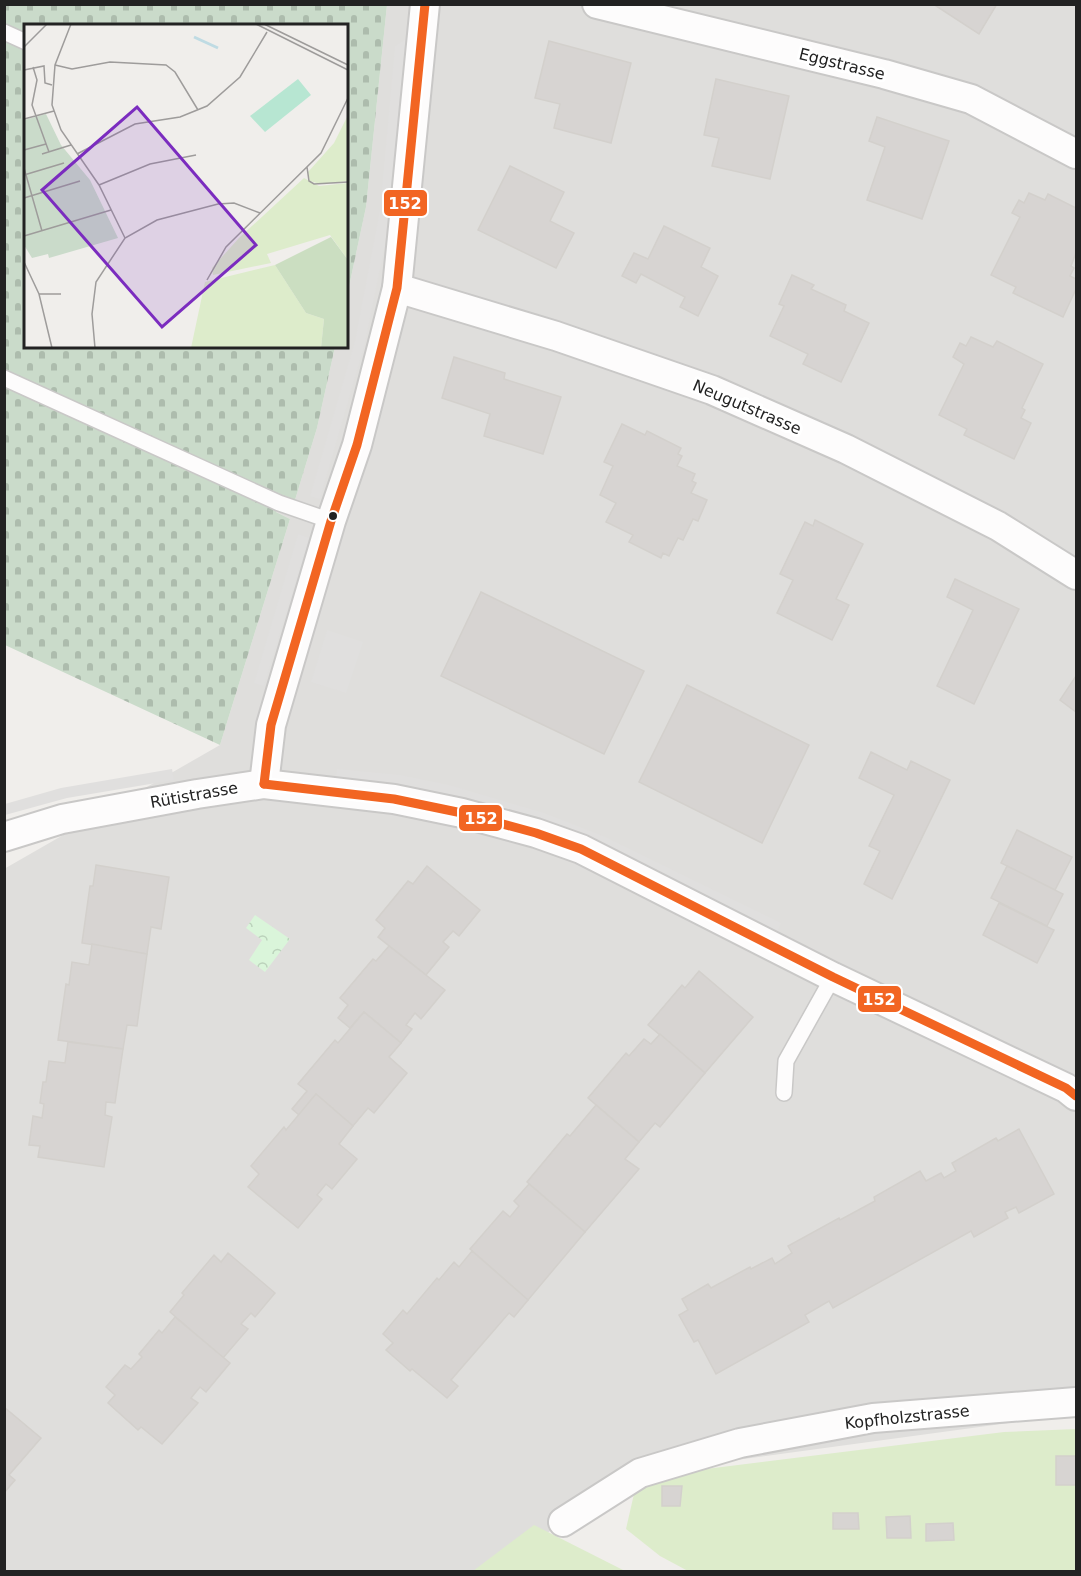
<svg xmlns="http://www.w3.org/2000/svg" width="1081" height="1576" viewBox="0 0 1081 1576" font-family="'DejaVu Sans',sans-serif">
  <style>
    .residential { fill: #dfdedc }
    .grass { fill: #ddeccb }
    .cemetery { fill: url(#cemetery-stones) }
    .park { fill: url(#park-crowns) }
    .parking { fill: #e0dfde }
    .building { fill: #d7d4d2; stroke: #d3d0cc; stroke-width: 1.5 }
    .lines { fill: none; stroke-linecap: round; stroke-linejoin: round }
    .service-casing { stroke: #c9c8c7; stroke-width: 18 }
    .minor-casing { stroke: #c9c8c7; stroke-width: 32 }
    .service { stroke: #fdfcfc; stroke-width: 15 }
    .minor { stroke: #fdfcfc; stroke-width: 28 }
    .bus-1-casing { stroke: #fff; stroke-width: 14 }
    .bus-1 { stroke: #f26522; stroke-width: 9 }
    .bus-dot { fill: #222; stroke: #fff; stroke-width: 2 }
    .labels { text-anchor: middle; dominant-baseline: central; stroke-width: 6; stroke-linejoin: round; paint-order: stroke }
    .street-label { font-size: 16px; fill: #222; stroke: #fff }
    .inset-river { fill: none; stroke: #bfdbe3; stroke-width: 3 }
    .inset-road { fill: none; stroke: #9e9c9b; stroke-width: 1.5 }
    .view { fill: #7b2cbf; fill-opacity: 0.15; stroke: #7b2cbf; stroke-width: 3 }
    .inset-edge { fill: none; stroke: #222; stroke-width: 3 }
    .line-badge { stroke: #fff; stroke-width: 2 }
    .badge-label { font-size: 16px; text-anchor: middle; font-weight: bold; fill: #fff }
  </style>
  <defs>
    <pattern id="cemetery-stones" width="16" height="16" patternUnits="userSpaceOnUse" patternTransform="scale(1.5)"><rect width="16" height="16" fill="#cadbca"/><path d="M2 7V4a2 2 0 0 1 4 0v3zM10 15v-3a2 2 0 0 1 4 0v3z" fill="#adbcad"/></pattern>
    <pattern id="park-crowns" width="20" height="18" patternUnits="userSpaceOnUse" patternTransform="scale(1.5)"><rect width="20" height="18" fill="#daf5da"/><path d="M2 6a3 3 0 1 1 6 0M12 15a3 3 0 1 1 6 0" fill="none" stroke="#bbd2bb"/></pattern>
  </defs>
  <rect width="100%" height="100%" fill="#f0eeeb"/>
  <path class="residential" d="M387,5H1076V1414L640,1473L563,1522L493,1571H5L4,869L220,745L290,519L276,512L282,495L295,500L317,428L335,347L346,346L347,296L366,207Z"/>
  <g class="grass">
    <path d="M1076,1429V1571H688L660,1556L626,1529L634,1494L666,1474L1004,1432Z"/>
    <path d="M534,1525L625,1571H473Z"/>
  </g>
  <path class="cemetery" d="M5,5H387L366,207L347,296L346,26H26V346L335,347L317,428L295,500L282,495L276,512L290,519L220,745L5,645Z"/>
  <path class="park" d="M255,915L290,939L265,972L249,960L262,940L246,928Z"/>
  <g class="parking">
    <path d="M407,38L394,177L385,244L365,343L320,499L310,496L355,341L380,210L395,46Z"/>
    <path d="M298,534L309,538L264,686L254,683Z"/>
    <path d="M327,630L363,642L346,693L311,682Z"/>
    <path d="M172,769L174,780L67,798L5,815V804L61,788Z"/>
    <path d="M337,769L400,775L449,785L544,813L603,836L781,923L777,932L649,870L336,779Z"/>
  </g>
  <g class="building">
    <path d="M933,4H997L979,34Z"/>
    <path d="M549,41L631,63L611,143L554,128L560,104L535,98Z"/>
    <path d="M716,79L789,96L770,179L712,166L719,138L704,135Z"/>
    <path d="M877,117L949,141L922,219L867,200L885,147L869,141Z"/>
    <path d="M510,166L564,192L550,221L574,233L556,268L478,230Z"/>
    <path d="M1029,193L1045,200L1048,194L1076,208V253L1071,266L1074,268L1070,276L1076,279V289L1063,317L1013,293L1016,287L991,275L1020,217L1012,213L1019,200L1024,203Z"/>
    <path d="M664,226L710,248L701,267L718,276L698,316L680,307L685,297L641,274L636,283L622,276L634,253L648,259Z"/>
    <path d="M792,275L814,285L811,289L846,305L844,311L869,323L841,382L803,364L808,354L770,336L784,306L779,304Z"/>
    <path d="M971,337L993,347L997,341L1043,364L1022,408L1025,410L1021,418L1031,423L1014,459L964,435L967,429L939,415L964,364L953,357L960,343L966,346Z"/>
    <path d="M454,357L505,373L504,379L561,397L543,454L484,436L490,414L442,398Z"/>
    <path d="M622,424L645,435L647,431L681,448L678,454L682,456L677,466L695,474L692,481L696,483L691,493L707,500L698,521L693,519L683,540L678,538L669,556L663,553L661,558L629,542L633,535L606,522L616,503L600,495L613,466L604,462Z"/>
    <path d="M815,520L863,544L836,599L849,605L832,640L777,613L793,580L780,574L805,522L813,526Z"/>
    <path d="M955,579L1019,609L974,704L937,686L973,610L947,597Z"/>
    <path d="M481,592L644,671L604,754L441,676Z"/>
    <path d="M1076,676V712L1060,700Z"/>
    <path d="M687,685L809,745L762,843L639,782Z"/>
    <path d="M871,752L907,770L911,761L950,780L892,899L864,884L880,851L869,846L894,795L859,778Z"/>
    <path d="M1017,830L1072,857L1055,890L1001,863Z"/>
    <path d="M96,865L169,877L161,929L151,927L147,954L82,943L90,886H93Z"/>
    <path d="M427,866L480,910L459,936L453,931L443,942L449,947L426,975L378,937L385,928L376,920L408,881L413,884Z"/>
    <path d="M1007,866L1063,894L1047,926L991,898Z"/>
    <path d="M999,903L1054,930L1037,963L983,935Z"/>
    <path d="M92,944L147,954L137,1026L127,1025L123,1049L58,1040L66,984L69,985L72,962L89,965Z"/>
    <path d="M389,946L445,990L421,1019L415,1013L406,1025L412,1029L401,1043L364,1012L350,1028L338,1018L348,1005L340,998L373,959L376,961Z"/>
    <path d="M699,971L753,1017L705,1073L648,1025L682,985L685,988Z"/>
    <path d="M364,1012L401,1043L389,1057L407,1073L374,1113L368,1108L353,1126L316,1094L299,1115L292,1109L307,1091L298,1084L335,1040L338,1043Z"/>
    <path d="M660,1034L705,1073L660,1127L655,1123L639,1142L588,1098L626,1053L629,1056L644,1039L651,1044Z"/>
    <path d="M68,1042L123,1049L115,1103L106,1102L105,1115L112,1117L104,1167L38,1157L40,1146L29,1145L33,1116L42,1118L44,1104L40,1103L43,1082H46L49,1061L65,1063Z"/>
    <path d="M316,1094L353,1126L339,1144L357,1159L332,1189L326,1184L317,1195L322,1199L298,1228L248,1187L259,1174L251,1166L284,1127L286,1130Z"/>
    <path d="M596,1105L639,1142L625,1159L639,1169L585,1232L527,1182L567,1134L570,1136Z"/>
    <path d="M1019,1129L1054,1194L1019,1213L1016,1207L1005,1212L1008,1218L974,1237L971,1231L833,1308L829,1301L805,1315L809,1322L716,1374L698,1340L694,1342L679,1315L688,1310L682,1299L708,1284L711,1288L750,1267L751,1269L772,1258L775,1264L792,1253L788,1246L839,1218L840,1220L875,1201L874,1197L920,1171L926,1181L941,1173L944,1178L956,1171L952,1163L996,1138L998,1141Z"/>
    <path d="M529,1184L585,1232L528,1300L470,1249L503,1211L510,1217L519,1206L514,1201Z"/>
    <path d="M472,1251L528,1300L514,1317L509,1313L451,1380L458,1386L447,1398L412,1369L410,1371L386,1350L393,1343L383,1334L403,1310L407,1314L437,1278L439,1280L454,1262L459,1267Z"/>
    <path d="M228,1253L275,1293L255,1317L251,1313L241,1324L248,1329L223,1358L170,1312L184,1295L182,1293L214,1255L221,1262Z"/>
    <path d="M175,1317L230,1363L206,1392L200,1387L191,1398L198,1403L162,1444L141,1427L138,1430L108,1403L115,1395L106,1387L125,1365L131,1369L142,1357L139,1354L159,1330L162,1333Z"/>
    <path d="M4,1407L41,1438L9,1475L15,1480L4,1493Z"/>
    <rect x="1056" y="1456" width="20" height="29"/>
    <path d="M662,1486H682L680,1506H662Z"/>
    <path d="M833,1513H858L859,1529H833Z"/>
    <path d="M910,1516L911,1538H887L886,1517Z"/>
    <path d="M953,1523L954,1540L926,1541V1524Z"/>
  </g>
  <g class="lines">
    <g class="service-casing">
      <g id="service">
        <path d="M4,32L26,42"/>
        <path d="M4,378L279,503L331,521"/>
        <path d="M784,1093L786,1061L833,977"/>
      </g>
    </g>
    <g class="minor-casing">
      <g id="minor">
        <path d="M597,4L884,74L971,99L1076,154"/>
        <path d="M397,288L556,336L712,390L846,449L998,526L1076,575"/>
        <path d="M264,784L271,725L331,521L357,445L397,288L425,4"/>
        <path d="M4,837L62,819L197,794L264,784L394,799L462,813L536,833L581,849L833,977L1066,1088L1076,1096"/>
        <path d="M563,1522L640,1473L740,1443L873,1418L1076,1402"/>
      </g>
    </g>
    <use href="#service" class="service"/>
    <use href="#minor" class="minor"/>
    <g class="bus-1-casing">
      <g id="bus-1">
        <path d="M264,784L394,799L462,813L536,833L581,849L833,977L1066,1088L1076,1096"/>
        <path d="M264,784L271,725L331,521L357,445L397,288L425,4"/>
      </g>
    </g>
    <use href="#bus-1" class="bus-1"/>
  </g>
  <circle class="bus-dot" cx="333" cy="516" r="5"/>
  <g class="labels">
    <g class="street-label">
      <text transform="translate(842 64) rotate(14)">Eggstrasse</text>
      <text transform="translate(747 407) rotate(23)">Neugutstrasse</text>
      <text transform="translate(194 795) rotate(-10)">Rütistrasse</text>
      <text transform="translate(907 1417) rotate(-6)">Kopfholzstrasse</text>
    </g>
  </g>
  <g transform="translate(24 24)">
    <rect width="324" height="324" fill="#f0eeeb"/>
    <path d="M324,91V157L296,160L286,157L284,148L310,119ZM280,154L295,162L324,159V236L306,211L243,230L247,239L189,251L188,244L215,214ZM251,241L282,289L300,295L297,324H167L181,258Z" fill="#ddeccb"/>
    <path d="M307,213L324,236V324H297L300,295L282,289L251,241Z" fill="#cbdec1"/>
    <path d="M22,90L37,121L66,156L94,214L25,234L24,230L8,234L0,221V96Z" fill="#cadbca"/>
    <path d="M274,55L287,71L241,108L226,92Z" fill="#b7e6d2"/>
    <path class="inset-river" d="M170,13L194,24"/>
    <path class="inset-road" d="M47,0L31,41L28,81L37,106L75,161L101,214M232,0L324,46M240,0L324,41M0,23L23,0M31,41L48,45L86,38L142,41L151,48L174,86M9,43L13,56L8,81L25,128M0,46L20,42L21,59L28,61M0,95L30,87M0,126L22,120M18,130L47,121M53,130L111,100L156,93L183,82L216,53L243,8M283,143L285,157L290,160L324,158M0,144L18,207M0,151L40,139M75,161L126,140L172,131M0,174L56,157M0,212L87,186M0,238L15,270L28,324M183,256L202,223L297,129L324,74M15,270H37M71,324L68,290L72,258L101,214L133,196L194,180L210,179L236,189"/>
    <path class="view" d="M113,83L232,221L138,303L18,166Z"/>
    <rect width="324" height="324" class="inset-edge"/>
  </g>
  <g class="line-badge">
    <rect x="383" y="189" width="45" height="28" rx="6" fill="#f26522"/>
    <rect x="458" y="804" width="45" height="28" rx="6" fill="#f26522"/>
    <rect x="857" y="985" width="45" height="28" rx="6" fill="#f26522"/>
  </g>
  <g class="badge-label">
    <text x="405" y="209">152</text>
    <text x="481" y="824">152</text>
    <text x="879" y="1005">152</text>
  </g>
  <rect width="1081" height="1576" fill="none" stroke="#222222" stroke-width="12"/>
</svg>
